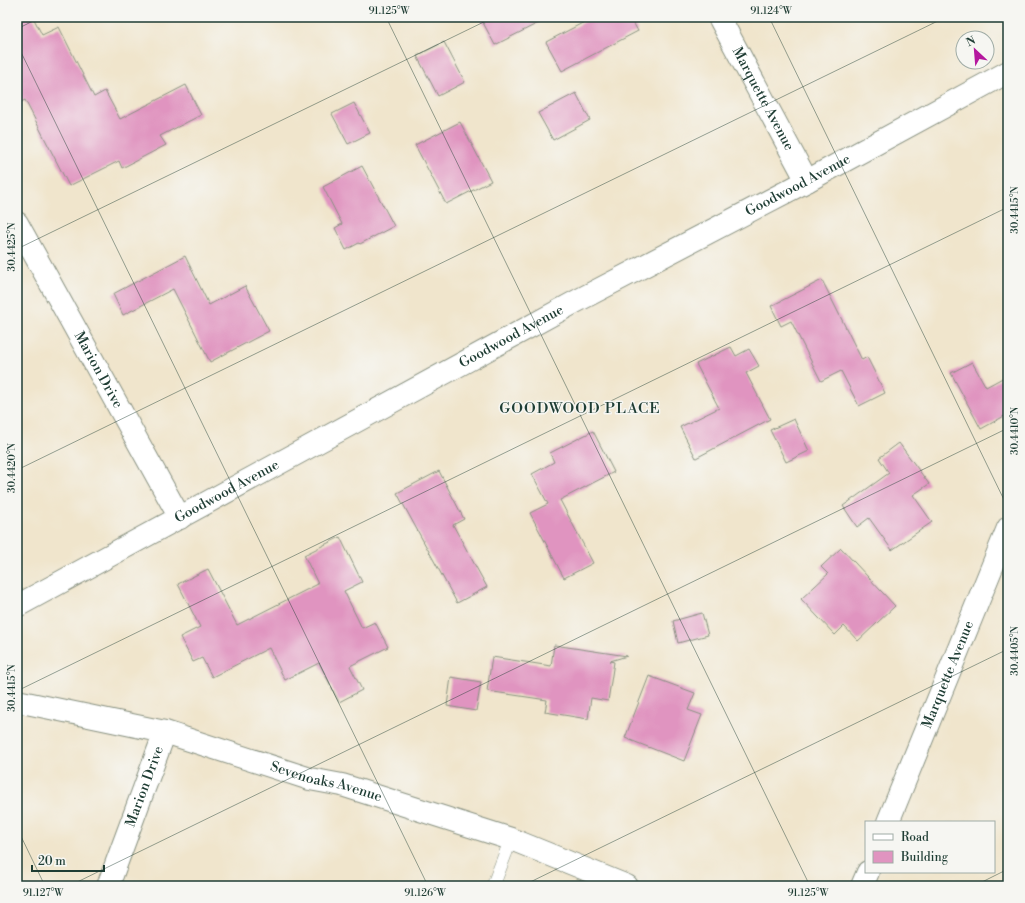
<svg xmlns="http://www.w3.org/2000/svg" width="1025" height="903" viewBox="0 0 1025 903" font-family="'Libre Bodoni',serif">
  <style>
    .building { fill: #e094c0 }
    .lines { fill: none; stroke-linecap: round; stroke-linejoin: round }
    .lane-casing { stroke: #889180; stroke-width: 14 }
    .street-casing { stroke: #889180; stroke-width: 24 }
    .secondary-casing { stroke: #889180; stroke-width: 24 }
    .lane { stroke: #fff; stroke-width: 13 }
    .street { stroke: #fff; stroke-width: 22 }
    .secondary { stroke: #fff; stroke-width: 22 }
    .ticks { fill: none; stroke: #1f3d34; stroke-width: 1; stroke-opacity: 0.45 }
    .labels { text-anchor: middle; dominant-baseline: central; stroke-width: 3; stroke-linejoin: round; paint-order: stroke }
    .street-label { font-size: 14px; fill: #1f3d34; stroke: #f6f6f2 }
    .neighbourhood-label { font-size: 15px; letter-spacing: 1px; fill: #1f3d34; stroke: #f6f6f2 }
    .neatline { fill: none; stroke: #1f3d34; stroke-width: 1.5 }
    .ticks-label { font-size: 10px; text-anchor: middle; fill: #1f3d34 }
  </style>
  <rect width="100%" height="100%" fill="#f6f6f2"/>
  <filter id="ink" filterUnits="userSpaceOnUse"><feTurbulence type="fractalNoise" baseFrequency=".025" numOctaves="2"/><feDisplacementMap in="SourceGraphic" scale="8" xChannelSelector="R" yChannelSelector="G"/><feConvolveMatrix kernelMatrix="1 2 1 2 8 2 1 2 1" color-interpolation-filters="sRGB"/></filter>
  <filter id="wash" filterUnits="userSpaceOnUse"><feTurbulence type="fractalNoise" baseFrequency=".012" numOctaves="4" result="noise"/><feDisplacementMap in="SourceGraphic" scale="16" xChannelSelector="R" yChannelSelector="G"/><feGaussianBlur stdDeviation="0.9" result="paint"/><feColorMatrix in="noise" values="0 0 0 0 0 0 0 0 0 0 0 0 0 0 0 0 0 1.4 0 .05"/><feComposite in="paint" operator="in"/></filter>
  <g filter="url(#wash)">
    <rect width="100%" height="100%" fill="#f0e5cc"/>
    <g id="blocks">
      <g class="building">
        <path d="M17,17H33L42,35L59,27L94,97L105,91L120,119L186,85L201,115L160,136L166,145L122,168L119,161L69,186L25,100L17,104Z"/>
        <path d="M480,17H550L495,45Z"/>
        <path d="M594,17H630L638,31L562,71L546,42Z"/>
        <path d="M444,42L465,82L438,96L417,56Z"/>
        <path d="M576,93L590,120L553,140L538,113Z"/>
        <path d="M354,103L370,133L348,144L332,114Z"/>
        <path d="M460,122L491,181L446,204L415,145Z"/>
        <path d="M362,166L394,226L360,244L359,243L346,250L335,228L342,224L323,187Z"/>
        <path d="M185,256L209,305L245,286L269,331L210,362L173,289L123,315L113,294Z"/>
        <path d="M822,280L862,360L867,357L885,393L859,406L841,371L821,381L791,321L781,326L771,306Z"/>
        <path d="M731,347L736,356L749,349L759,366L746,373L770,419L696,458L680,427L719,408L696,364Z"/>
        <path d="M972,362L986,387L1008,375V414L981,429L951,373Z"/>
        <path d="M794,419L809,451L786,462L770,430Z"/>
        <path d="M593,431L614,472L560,500L593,563L564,578L530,513L548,504L532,474L554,462L550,453Z"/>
        <path d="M899,443L929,484L913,495L932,522L892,550L869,518L857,527L843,506L889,473L879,458Z"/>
        <path d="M439,471L464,519L453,525L487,587L457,603L397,493Z"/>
        <path d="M340,537L362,582L344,591L362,628L375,622L388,647L350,666L362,690L339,702L319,663L285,680L269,648L212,677L202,658L193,662L180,637L200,627L178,584L208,569L237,625L318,584L304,555Z"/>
        <path d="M841,548L895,606L858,641L844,626L835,635L801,599L828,574L821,567Z"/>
        <path d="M702,613L708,635L678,643L673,621Z"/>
        <path d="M554,645L627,656L610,661L614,662L608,701L591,698L588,719L545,712L547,700L487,691L492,657L551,666Z"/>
        <path d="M649,676L695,693L688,710L702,715L684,761L625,738Z"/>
        <path d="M451,677L481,682L476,711L447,706Z"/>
      </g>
    </g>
  </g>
  <g filter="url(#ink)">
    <use href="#blocks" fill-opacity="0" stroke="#889180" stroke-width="1"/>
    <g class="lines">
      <g class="lane-casing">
        <path id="lane" d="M493,886L511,839"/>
      </g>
      <g class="street-casing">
        <g id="street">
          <path id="s1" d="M719,17L807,181"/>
          <path id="s2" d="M17,223L180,518"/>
          <path id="s3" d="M17,701L165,732L310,779L342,785L511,839L627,886"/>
          <path id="s4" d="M888,822L1008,528"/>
          <path id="s5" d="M108,886L165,732"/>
          <path d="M862,886L868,872"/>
        </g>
      </g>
      <g class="secondary-casing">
        <g id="secondary">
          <path id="s6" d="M17,606L575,302L807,181L1008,72"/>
        </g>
      </g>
      <use href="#lane" class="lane"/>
      <use href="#street" class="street"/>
      <use href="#secondary" class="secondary"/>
    </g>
  </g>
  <path class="ticks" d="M386,17L810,886M769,17L1008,508M17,29L41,17M17,44L428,886M17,249L494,17M17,470L946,17M17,691L1008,207M17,828L45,886M69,886L1008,428M522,886L1008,649M974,886L1008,869"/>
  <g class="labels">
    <g class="street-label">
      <text stroke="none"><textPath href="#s1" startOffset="93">Marquette Avenue</textPath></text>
      <text stroke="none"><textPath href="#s6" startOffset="887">Goodwood Avenue</textPath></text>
      <text stroke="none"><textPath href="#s6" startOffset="563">Goodwood Avenue</textPath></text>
      <text stroke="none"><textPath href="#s2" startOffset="168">Marion Drive</textPath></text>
      <text stroke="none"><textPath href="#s6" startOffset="239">Goodwood Avenue</textPath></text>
      <text stroke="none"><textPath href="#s4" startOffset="159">Marquette Avenue</textPath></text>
      <text stroke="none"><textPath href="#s3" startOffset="320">Sevenoaks Avenue</textPath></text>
      <text stroke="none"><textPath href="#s5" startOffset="106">Marion Drive</textPath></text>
    </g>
    <g class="neighbourhood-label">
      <text x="580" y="408">GOODWOOD PLACE</text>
    </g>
  </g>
  <rect width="1025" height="903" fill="none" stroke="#f6f6f2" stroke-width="44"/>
  <rect x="865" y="821" width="130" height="52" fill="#f6f6f2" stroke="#a0aca6"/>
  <rect x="873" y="834" width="20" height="6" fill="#ffffff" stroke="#a0aca6"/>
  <text x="901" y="841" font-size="12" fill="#1f3d34">Road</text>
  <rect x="873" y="851" width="20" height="12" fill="#e094c0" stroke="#a0aca6"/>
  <text x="901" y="861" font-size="12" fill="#1f3d34">Building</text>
  <g transform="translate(975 50) rotate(334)"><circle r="19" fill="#f6f6f2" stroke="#a0aca6"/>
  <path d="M0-3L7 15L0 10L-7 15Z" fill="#b5179e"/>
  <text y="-6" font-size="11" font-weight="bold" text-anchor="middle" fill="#1f3d34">N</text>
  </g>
  <path d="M32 865v6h72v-6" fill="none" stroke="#1f3d34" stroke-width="2"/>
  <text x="38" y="865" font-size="12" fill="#1f3d34" stroke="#f6f6f2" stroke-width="3" paint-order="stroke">20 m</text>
  <rect x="22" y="22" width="981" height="859" class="neatline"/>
  <g class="ticks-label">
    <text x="389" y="14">91.125°W</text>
    <text x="771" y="14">91.124°W</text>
    <text transform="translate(1014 210) rotate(-90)" y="4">30.4415°N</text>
    <text transform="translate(11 247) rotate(-90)" y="4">30.4425°N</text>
    <text transform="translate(1014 431) rotate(-90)" y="4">30.4410°N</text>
    <text transform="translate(11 468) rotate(-90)" y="4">30.4420°N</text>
    <text transform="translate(1014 651) rotate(-90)" y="4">30.4405°N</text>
    <text transform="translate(11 688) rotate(-90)" y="4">30.4415°N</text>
    <text x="43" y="896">91.127°W</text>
    <text x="425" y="896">91.126°W</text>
    <text x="808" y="896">91.125°W</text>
  </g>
</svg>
